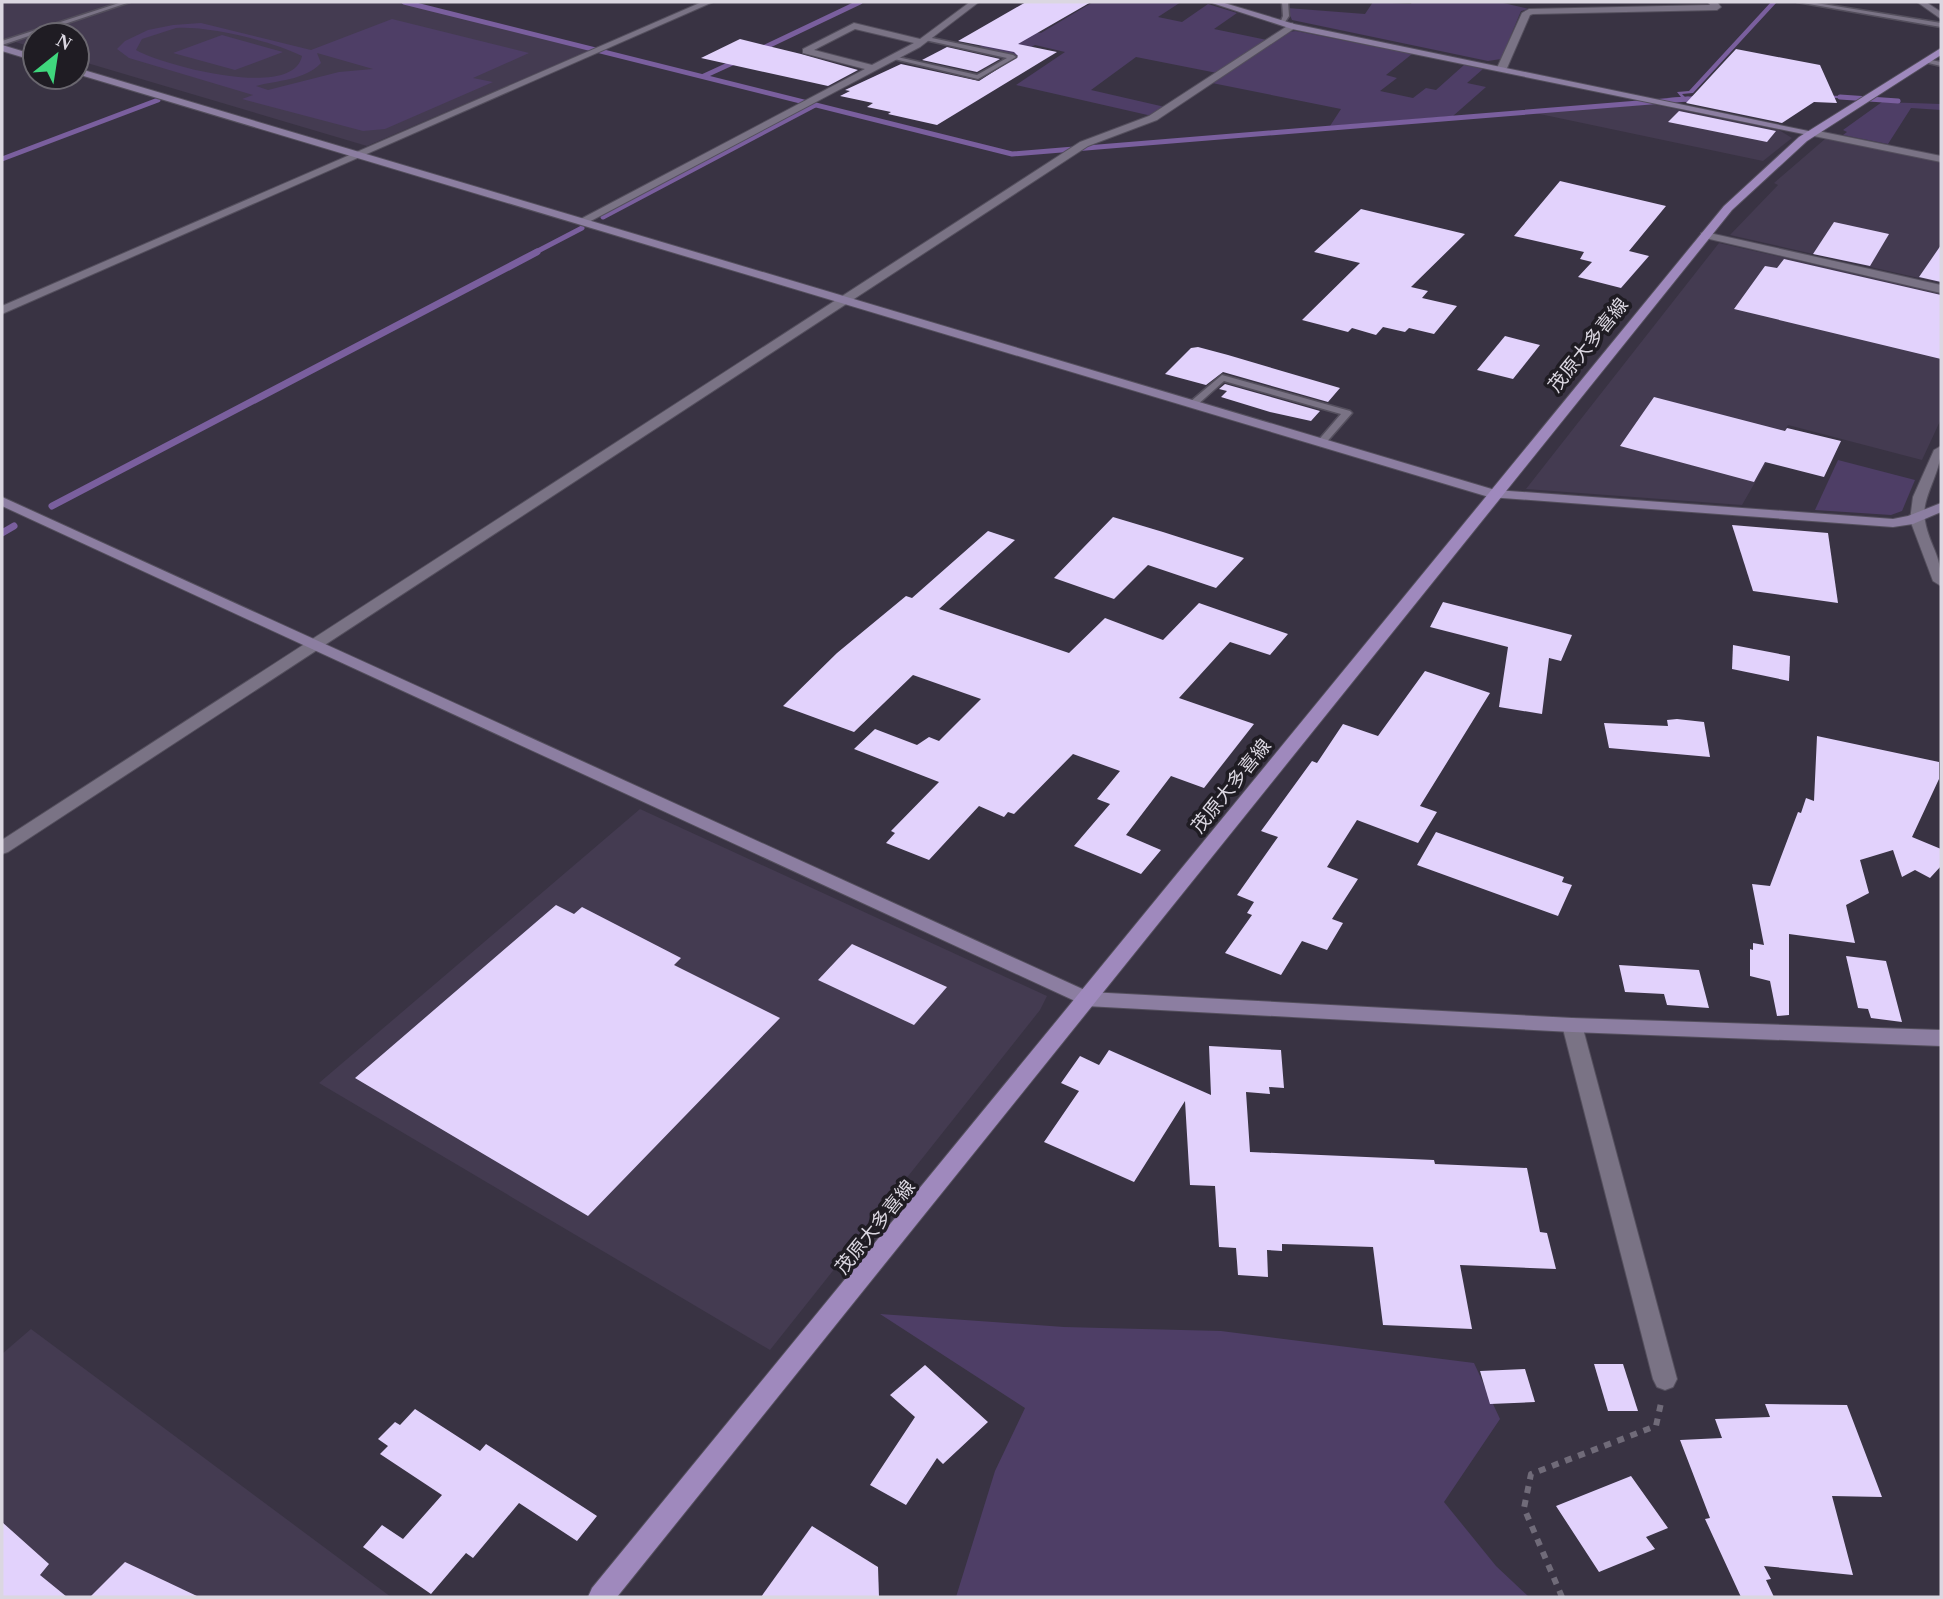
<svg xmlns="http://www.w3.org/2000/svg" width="1943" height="1599" viewBox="0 0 1943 1599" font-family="'Times New Roman','Noto Sans JP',serif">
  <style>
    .built { fill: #443b51 }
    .green { fill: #4e3e66; fill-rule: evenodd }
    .water { fill: #7a5f9e }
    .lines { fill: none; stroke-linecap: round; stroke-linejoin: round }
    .stream-far1 { stroke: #7a5f9e; stroke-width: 5 }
    .stream { stroke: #7a5f9e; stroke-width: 7 }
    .building { fill: #e2d2fc }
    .lane-casing { stroke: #544f5d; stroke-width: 3 }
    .street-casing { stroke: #544f5d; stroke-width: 2 }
    .secondary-casing { stroke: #544f5d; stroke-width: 2 }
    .primary-casing { stroke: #544f5d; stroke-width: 2 }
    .path { stroke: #706b79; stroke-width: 6; stroke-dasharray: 7 7; stroke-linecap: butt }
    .lane { fill: #7a7385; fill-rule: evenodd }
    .street { fill: #7a7385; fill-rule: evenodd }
    .secondary { fill: #8c7ea1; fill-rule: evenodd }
    .primary { fill: #9f89bd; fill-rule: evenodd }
    .labels { text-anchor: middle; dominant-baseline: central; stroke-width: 7; stroke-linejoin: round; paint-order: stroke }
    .street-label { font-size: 19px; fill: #dbd7e1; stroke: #1f1c23 }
  </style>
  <rect width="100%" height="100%" fill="#393343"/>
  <g class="built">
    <path d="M2,2H405L593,49L367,146L77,60V35H35V48L2,38Z"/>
    <path d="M1651,104L1779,130L1792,138L1763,161L1535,113Z"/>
    <path d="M1825,139L1941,162V283L1730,235L1778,185L1774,183Z"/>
    <path d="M1719,243L1941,293V419L1922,460L1788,425L1742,505L1526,489Z"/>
    <path d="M640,809L1047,996L1040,1010L770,1350L319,1083Z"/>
    <path d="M31,1329L391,1597H2V1354Z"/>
  </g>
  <g class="green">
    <path d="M1093,2H1181L1158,17L1182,22L1208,4L1237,13L1214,29L1267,40L1217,73L1136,57L1091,90L1165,107L1152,116L1016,85L1065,52L1035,45L1016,56L978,48L1012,28L1041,33Z"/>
    <path d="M1373,2L1411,4L1412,2H1499L1529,9L1521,11L1501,59L1488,61L1292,20L1287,8L1365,14Z"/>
    <path d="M392,19L529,53L473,78L493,82L385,129L363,131L242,99L253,95L129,58L117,49L125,41L148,30L173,25L201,23L311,50ZM176,28C210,26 271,41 302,56C293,101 162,65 136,50L142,39ZM317,53L373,69L339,72L268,90L256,86C277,80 304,81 321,63Z"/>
    <path d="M1296,31L1412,54L1386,75L1397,78L1380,91L1413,98L1426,88L1436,90L1464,65L1483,69L1467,83L1486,87L1453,116L1330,126L1341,109L1212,83L1287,32Z"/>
    <path d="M222,35L283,52L235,70L173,53Z"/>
    <path d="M1882,102L1941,104V110L1911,108L1888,144L1843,135L1847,132L1843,130Z"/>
    <path d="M1838,460L1915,480L1902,511L1891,515L1815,510Z"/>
    <path d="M880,1314L1064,1327L1221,1331L1474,1363L1500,1419L1444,1502L1496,1566L1529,1597H956L995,1471L1025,1408Z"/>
  </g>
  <path class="water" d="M1771,2H1777L1693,93L1682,94L1685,97L1717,94L1851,96L1849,98L1724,99L1687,102L1667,98L1681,97L1677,92L1689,91Z"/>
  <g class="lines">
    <g class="stream-far1">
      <path d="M404,2L1012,154L1688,99"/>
      <path d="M757,51L860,2"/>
      <path d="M704,76L741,59"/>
      <path d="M1840,97L1898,101"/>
      <path d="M2,159L158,100"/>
      <path d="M603,217L815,105"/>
      <path d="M534,253L582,228"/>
    </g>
    <g class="stream">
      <path d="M52,506L537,252"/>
      <path d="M2,533L14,526"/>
    </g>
  </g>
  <g class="building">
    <path d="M1026,2H1091L1018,44L1057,52L937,125L888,114L891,112L867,107L873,103L840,96L850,91L845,90L901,64L979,81L1018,56L1014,52L958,41Z"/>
    <path d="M740,39L801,54L858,70L828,86L701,58Z"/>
    <path d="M947,47L1000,59L977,72L922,60Z"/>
    <path d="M1736,49L1820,65L1837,103L1814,102L1782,123L1686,103Z"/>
    <path d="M1679,111L1776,131L1767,142L1668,122Z"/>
    <path d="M1560,181L1666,206L1629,251L1649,256L1621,288L1578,277L1592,262L1580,259L1584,252L1514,236Z"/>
    <path d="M1361,209L1465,234L1411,287L1428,291L1422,298L1457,306L1434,334L1409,328L1405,332L1383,327L1376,335L1352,328L1348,332L1302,320L1360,263L1314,252Z"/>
    <path d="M1834,222L1889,234L1870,266L1813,254Z"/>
    <path d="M1941,245V282L1919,277Z"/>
    <path d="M1784,259L1941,295V359L1734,309L1765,266L1777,268Z"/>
    <path d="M1505,336L1540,345L1513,379L1477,370Z"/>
    <path d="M1198,347L1228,355L1340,388L1328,402L1223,372L1206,385L1165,374L1191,348Z"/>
    <path d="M1225,384L1320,411L1311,421L1270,412L1221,397L1227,391L1219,389Z"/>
    <path d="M1654,397L1785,431L1787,428L1841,441L1824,477L1765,462L1754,482L1620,446Z"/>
    <path d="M1113,517L1163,532L1244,558L1216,588L1148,565L1114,599L1054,578Z"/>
    <path d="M1732,525L1828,533L1838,603L1753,591Z"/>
    <path d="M988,531L1015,540L939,609L1069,653L1105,618L1163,640L1199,603L1288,634L1270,655L1230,642L1179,698L1254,724L1204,788L1171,776L1126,835L1161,850L1141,874L1074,846L1110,804L1097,799L1120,771L1073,754L1014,814L1008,812L1004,817L979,806L929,860L886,843L895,833L891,831L939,782L854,749L875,729L917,745L929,737L939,741L981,699L913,675L854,732L783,706L837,653L906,596L912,598Z"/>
    <path d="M1443,602L1572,635L1561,661L1549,658L1542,714L1499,707L1508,647L1430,627Z"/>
    <path d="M1733,645L1790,656L1789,681L1732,669Z"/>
    <path d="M1425,671L1490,693L1420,806L1437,812L1418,843L1357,820L1327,867L1358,879L1332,919L1343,923L1327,950L1302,941L1281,975L1225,953L1252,915L1247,913L1254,902L1237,895L1278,837L1261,831L1312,761L1317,763L1343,724L1378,736Z"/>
    <path d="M1677,719L1704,722L1710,757L1609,748L1604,723L1668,726L1667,720Z"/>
    <path d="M1817,736L1939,762V779L1912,837L1941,849V866L1930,878L1915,870L1902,877L1893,850L1860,860L1869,893L1846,905L1855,943L1789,934V1015L1777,1016L1770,981L1750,976V949L1753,950V943L1764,945L1752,884L1770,886L1798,812L1801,813L1806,798L1814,801Z"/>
    <path d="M1436,832L1564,877L1562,882L1572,885L1558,916L1417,865Z"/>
    <path d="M556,905L574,914L582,907L681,958L674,965L780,1018L588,1216L355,1078Z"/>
    <path d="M852,944L947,987L914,1025L818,980Z"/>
    <path d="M1846,956L1886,961L1902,1022L1871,1018L1868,1009L1858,1008Z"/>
    <path d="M1619,965L1699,970L1709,1008L1667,1005L1664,994L1625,992Z"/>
    <path d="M1209,1046L1281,1050L1284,1088L1269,1087L1270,1094L1246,1092L1250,1152L1434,1160L1435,1164L1527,1168L1540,1232L1547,1233L1556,1269L1460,1265L1472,1329L1383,1325L1373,1247L1282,1244V1251L1267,1250L1268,1277L1238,1275L1236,1248L1219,1247L1215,1186L1190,1185L1185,1101L1134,1182L1044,1142L1079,1091L1061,1083L1080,1056L1099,1065L1109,1050L1211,1095Z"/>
    <path d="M1594,1364H1623L1638,1411H1608Z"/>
    <path d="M925,1365L988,1422L943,1464L937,1458L906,1505L870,1485L915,1417L890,1395Z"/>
    <path d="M1525,1369L1535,1402L1490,1404L1480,1371Z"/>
    <path d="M1765,1404L1847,1405L1882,1497L1832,1496L1853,1575L1764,1566L1771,1579L1766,1580L1774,1597H1741L1705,1519L1710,1518L1680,1440L1722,1438L1715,1419L1770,1417Z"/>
    <path d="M415,1409L480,1451L486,1444L597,1516L577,1541L519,1503L473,1558L466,1553L431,1594L363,1547L382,1525L403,1539L442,1495L380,1454L388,1446L378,1439L395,1422L400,1425Z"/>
    <path d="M1631,1476L1668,1528L1646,1537L1655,1549L1599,1572L1556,1506Z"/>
    <path d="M2,1522L49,1564L40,1575L67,1597H2Z"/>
    <path d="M812,1526L878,1567L879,1597H761Z"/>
    <path d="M125,1562L199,1597H90Z"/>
  </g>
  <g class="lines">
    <g class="lane-casing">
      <g id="lane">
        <path d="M122,2H130L2,45V41Z"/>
        <path d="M1282,2H1288L1289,16L1283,25L1280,23L1283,16Z"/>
        <path d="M1797,2H1810L1941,23V27Z"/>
        <path d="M927,37L1013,55L1016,57L978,79L890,58L893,56L977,75L1007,58L925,40V38Z"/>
        <path d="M1926,59L1941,62V66L1924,62L1923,61Z"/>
        <path d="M1222,375L1350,411L1352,413L1324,445L1321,446L1316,443L1341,414L1224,381L1196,406H1190V402Z"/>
      </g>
    </g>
    <g class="street-casing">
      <g id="street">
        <path d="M702,2H713L2,314V306Z"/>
        <path d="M970,2H979L920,47L585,224L575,222L865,69L803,53V49L854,23L920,39ZM855,29L914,43L872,65L814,50Z"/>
        <path d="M1708,2H1717L1721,7L1717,10L1533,14L1530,15L1507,68L1502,71L1497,68L1522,13L1529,9L1710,5Z"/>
        <path d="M1917,2H1926L1941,12V19Z"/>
        <path d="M1292,23L1297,26L1295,28L1157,120L1088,146L8,852L2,854V840L1080,142L1149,116Z"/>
        <path d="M1813,130L1941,156V162L1809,135L1808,133Z"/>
        <path d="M1705,232L1941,285V293L1701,237V233Z"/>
        <path d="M1941,446C1942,474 1920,498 1925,521C1930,548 1942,554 1941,586L1933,581L1910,520L1913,497L1934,450Z"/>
        <path d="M1572,1018L1579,1020L1582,1025L1677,1379L1673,1387L1665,1390L1657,1387L1653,1379L1562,1025L1565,1020Z"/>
      </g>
    </g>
    <g class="secondary-casing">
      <g id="secondary">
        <path d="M1209,2H1221L1294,24L1818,133L1813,136L1292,29Z"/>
        <path d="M2,45L35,55V61L2,51Z"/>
        <path d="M77,68L1495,490L1893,519L1908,516L1941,503V512L1913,524L1893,527L1489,497L77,74Z"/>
        <path d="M2,497L1089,992L1572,1018L1941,1030V1046L1572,1032L1086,1006L2,506Z"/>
      </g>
    </g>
    <g class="primary-casing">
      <path id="primary" d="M1941,48V55L1807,141L1732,210L617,1597H588L592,1588L1724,206L1799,137Z"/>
    </g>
    <path class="path" d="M1562,1597L1524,1508L1531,1474L1656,1426L1661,1403"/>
    <use href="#lane" class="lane"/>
    <use href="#street" class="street"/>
    <use href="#secondary" class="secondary"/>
    <use href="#primary" class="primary"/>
  </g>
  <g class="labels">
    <g class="street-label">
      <text transform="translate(1588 345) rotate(-51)">茂原大多喜線</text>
      <text transform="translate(1231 786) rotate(-51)">茂原大多喜線</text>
      <text transform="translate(875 1227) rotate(-51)">茂原大多喜線</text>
    </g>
  </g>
  <rect width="1943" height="1599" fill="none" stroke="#dbd7e1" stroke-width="7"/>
  <g transform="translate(56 56) rotate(30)"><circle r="33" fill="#1f1c23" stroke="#6a676f" stroke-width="2"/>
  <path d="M0-5L12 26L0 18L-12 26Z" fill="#3fd77d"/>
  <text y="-10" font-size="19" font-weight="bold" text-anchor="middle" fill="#dbd7e1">N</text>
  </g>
</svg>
